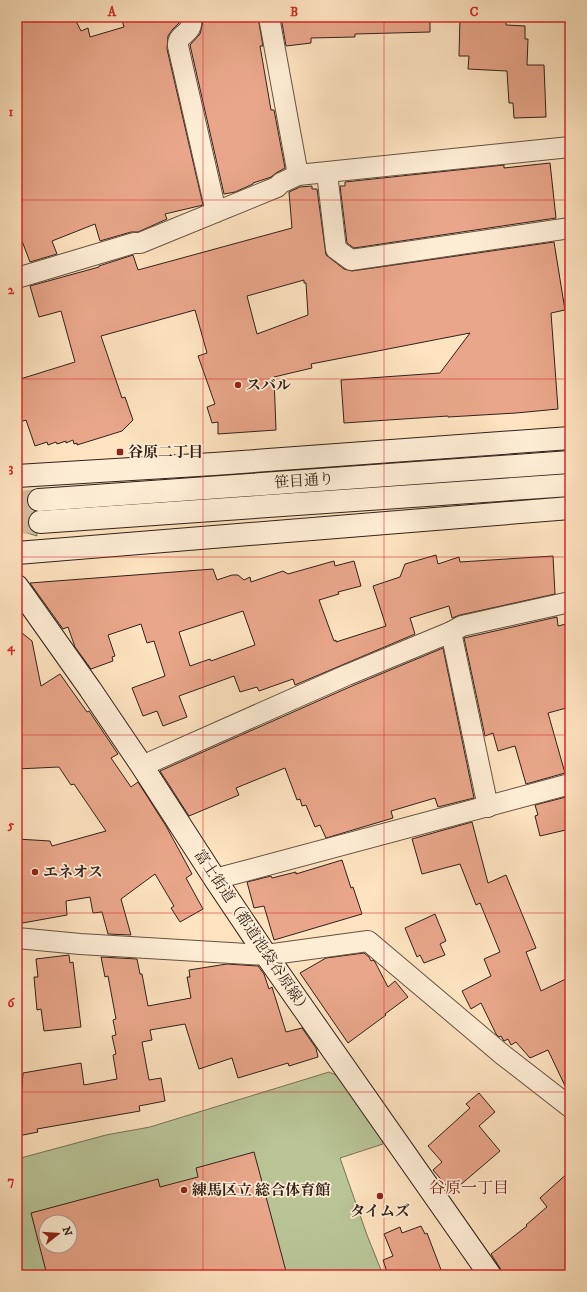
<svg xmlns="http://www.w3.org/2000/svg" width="587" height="1292" viewBox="0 0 587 1292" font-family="'IM FELL DW Pica','Noto Serif JP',serif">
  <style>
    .green { fill: #b9c597; stroke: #767358; fill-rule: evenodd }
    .building { fill: #e9a68a; stroke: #33211a; fill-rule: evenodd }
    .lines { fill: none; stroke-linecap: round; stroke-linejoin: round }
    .secondary-tunnel { stroke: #d5bc9e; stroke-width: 22; stroke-dasharray: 22 11; stroke-linecap: butt }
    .minor-casing { stroke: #665243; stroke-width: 22 }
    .secondary-casing { stroke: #33211a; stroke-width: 24 }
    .minor { stroke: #feedd5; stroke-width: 20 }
    .secondary { stroke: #feedd5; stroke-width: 22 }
    .grid { fill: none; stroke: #d62828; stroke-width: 1; stroke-opacity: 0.55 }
    .poi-dot { fill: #8f2418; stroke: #feedd5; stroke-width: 1.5 }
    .labels { text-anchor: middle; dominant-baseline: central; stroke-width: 3.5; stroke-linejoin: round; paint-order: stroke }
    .poi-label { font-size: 15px; font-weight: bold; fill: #33211a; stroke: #feedd5; text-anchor: start }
    .street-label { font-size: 15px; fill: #33211a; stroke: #feedd5 }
    .neighbourhood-label { font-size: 16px; fill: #7a1f14; stroke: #feedd5 }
    .neatline { fill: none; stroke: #d62828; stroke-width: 1.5 }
    .grid-label { font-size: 13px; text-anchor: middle; font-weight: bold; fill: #d62828 }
  </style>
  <rect width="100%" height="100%" fill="#fde3bf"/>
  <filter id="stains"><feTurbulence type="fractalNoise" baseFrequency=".005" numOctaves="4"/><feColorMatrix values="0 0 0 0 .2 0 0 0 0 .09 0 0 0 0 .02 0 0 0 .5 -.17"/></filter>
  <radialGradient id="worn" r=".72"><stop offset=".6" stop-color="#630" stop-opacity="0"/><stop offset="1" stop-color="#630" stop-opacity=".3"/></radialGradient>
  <g class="green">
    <path d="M32,491L37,536L17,530V492Z"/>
    <path d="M329,1072L338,1076L383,1139V1144L340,1158L367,1235L383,1275H17V1159L106,1135L150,1127ZM46,1222H70V1246H46Z"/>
  </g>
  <g class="building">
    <path d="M17,17H74L81,31L88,28L90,37L124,27L121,17H177L179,23L172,30L168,36L167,49L203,205L165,214L167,219L138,232H131L100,241L95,224L52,241L57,254L30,262L22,241L17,243Z"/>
    <path d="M211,17H258L263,46H260L271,110H274L285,168L276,173L271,177L253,183V184L235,192L224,194L190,45L200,34L202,26L203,19Z"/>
    <path d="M281,17H430V32L355,34V37L311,38V43L286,46Z"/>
    <path d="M463,17H506V25L525,26V39H528L527,65H544L546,117L514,118L513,103H509L507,71L468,69L469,56H459L460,18L463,19Z"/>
    <path d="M550,163L556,218L354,248L347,243L340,186H345V182L504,165V168Z"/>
    <path d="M312,186V189H317L326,255L344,269L352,271L554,242L565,310L551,313L558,409L516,413L448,417V416L344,423L341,380L440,373L470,333L311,364L312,368L274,377L276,430L218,434V422L212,423L207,407L215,404L198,356L207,353L195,310L101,336L122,398L125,397L133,420L122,431L77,445V443L74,444L73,440L66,443V441L57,444L56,442L48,445L47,442L35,446L26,420L17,423V380L75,362L61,311L39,317L30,286L99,267V266L133,255L138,270L292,228L289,192L300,187ZM304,280V283H306L308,315L257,334L247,296Z"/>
    <path d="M436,555L438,564L459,557L460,562L553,556L555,594L460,615L452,618L449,606L410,618L415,634L295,685L293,679L259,691L257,687L240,692L234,676L179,696L187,717L163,726L157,711L143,716L132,688L165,676L154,641L147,643L141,624L108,635L115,656L112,657L113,661L91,669L75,647L68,627L63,629L30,583L213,569L217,580L232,575H238L244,580L250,577L251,582L283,571L288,574L334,561L335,566L354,561L361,586L338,592L339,594L319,600L334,641L336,640V642L386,626L373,586L400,577L405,564ZM243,611L255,645L211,661L210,659L190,666L179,632Z"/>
    <path d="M557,617L558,626L570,623V707L548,713L565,773L526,784L515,746L498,751L493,733L485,736L464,638Z"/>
    <path d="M17,629L32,641L41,686L60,674L87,712L89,711L118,754L111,758L131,787L138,782L166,826L192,874L186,878L203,909L180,922L171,908L174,906L155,874L121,899L131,935L108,934L102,912L93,913L90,897L66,901L67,915L17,924V839L50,841L52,846L106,831L74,784L71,785L59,767L17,769Z"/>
    <path d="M443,648L474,798L438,807L435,798L391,811L393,818L326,838L320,825L315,827L306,805L302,806L300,799L297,800L285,768L236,788L239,795L189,816L160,771L352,686Z"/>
    <path d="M570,796V829L540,836L535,816L538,815L535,805Z"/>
    <path d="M472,822L488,883L506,875L536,948L526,952L541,991L570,977V1092L567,1090L548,1050L530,1058L516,1042L511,1045L508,1039L504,1041L501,1036L499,1037L496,1034L481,1003L471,1009L462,991L491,976L484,959L500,952L480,903L476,905L460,864L422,874L412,839Z"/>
    <path d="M342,860L351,888L353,887L362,914L274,940L264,906L254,908L247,882L271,876L272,878L296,872V874Z"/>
    <path d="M435,914L446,941L440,944L445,955L424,963L420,955L417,957L405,928Z"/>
    <path d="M364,953L369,957L371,961L373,960L375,962L388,987L395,981L408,997L385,1014L386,1015L348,1043L300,973L326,958Z"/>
    <path d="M69,955L70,963L73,962L81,1027L44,1031L41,1009L37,1010L34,977H38L36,959Z"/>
    <path d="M101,957L137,959L140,974H142L148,1006L191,998L187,977H190L189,970L227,964L258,966L264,974L269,989L272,987L286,1032L302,1028L316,1048L318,1057L289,1066L288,1063L238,1078L232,1058L199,1069L185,1024L150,1030L152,1040L142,1042L149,1080L161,1078L165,1101L139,1106L140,1111L37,1129L38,1132L18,1136L23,1073L81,1063L84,1085L117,1079L113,1055L116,1054L112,1036L116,1035L113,1020L116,1019L108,976L105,977Z"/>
    <path d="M479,1093L495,1112L479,1126L500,1151L452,1192L433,1170L442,1162L428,1146L470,1108L466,1104Z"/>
    <path d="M254,1152L287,1275H47L31,1213L158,1179L160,1187L198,1177L196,1168ZM46,1222H70V1246H46Z"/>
    <path d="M570,1171V1275H502L500,1268L491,1254L527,1226L526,1225L547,1207L540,1198Z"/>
    <path d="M421,1226L425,1234L427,1233L443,1275H388L383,1260L393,1256L384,1234L400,1227L402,1233Z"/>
  </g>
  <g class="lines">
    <g class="secondary-tunnel">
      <path d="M17,502L39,500"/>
      <path d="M17,523L40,522"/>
    </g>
    <g class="minor-casing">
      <g id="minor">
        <path d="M191,17C194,36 177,32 178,46L216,212"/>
        <path d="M269,17L298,175"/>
        <path d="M327,173L336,249L351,260L570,228"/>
        <path d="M17,278L134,243H140L277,187L281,183L298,175L570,147"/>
        <path d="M451,632L488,807"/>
        <path d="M142,766L347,675L451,632L462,626L570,602"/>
        <path d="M215,879L570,784"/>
        <path d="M17,938L80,944L266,955L368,941L503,1055L570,1107"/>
      </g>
    </g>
    <g class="secondary-casing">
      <g id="secondary">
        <path d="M17,476L214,464L570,438"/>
        <path d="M39,500L570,462"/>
        <path d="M40,522L570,485"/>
        <path d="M17,553L570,508"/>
        <path d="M17,586L90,689L142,766L215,879L266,955L490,1275"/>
      </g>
    </g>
    <use href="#minor" class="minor"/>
    <use href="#secondary" class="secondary"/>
  </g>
  <path class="grid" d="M203,17V1275M384,17V1275M17,200H570M17,379H570M17,557H570M17,735H570M17,913H570M17,1092H570"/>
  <g class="poi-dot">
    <circle cx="238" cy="385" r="4"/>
    <rect x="116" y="448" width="8" height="8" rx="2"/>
    <circle cx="35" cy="872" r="4"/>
    <circle cx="184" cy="1190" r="4"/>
    <circle cx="380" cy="1196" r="4"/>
  </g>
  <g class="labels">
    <g class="poi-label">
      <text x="246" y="385">スバル</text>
      <text x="128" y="452">谷原二丁目</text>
      <text x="43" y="872">エネオス</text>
      <text x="192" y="1190">練馬区立 総合体育館</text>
      <text x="380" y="1211" text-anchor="middle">タイムズ</text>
    </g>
    <g class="street-label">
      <text transform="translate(304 481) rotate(-4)">笹目通り</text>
      <text transform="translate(252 932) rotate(56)">富士街道（都道池袋谷原線）</text>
    </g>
    <g class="neighbourhood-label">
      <text x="469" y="1188">谷原一丁目</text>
    </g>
  </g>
  <rect width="587" height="1292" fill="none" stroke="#fde3bf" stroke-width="44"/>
  <g transform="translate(58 1234) rotate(73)"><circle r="19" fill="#feedd5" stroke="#ad9b8a"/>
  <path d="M0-3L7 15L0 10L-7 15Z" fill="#8f2418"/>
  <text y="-6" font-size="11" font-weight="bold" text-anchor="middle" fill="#33211a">N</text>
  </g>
  <rect x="22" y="22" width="543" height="1248" class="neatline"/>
  <g class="grid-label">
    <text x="112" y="16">A</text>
    <text x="294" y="16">B</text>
    <text x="474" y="16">C</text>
    <text x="11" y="116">1</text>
    <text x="11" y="294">2</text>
    <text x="11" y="472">3</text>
    <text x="11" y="651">4</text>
    <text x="11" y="829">5</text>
    <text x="11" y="1007">6</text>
    <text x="11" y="1185">7</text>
  </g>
  <rect width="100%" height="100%" filter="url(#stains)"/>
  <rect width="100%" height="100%" fill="url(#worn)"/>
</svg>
